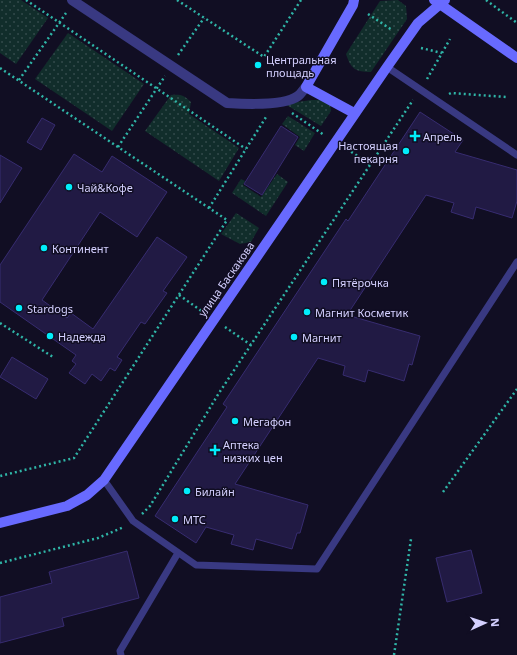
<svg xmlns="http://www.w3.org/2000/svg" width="517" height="655" viewBox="0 0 517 655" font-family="'Noto Sans',sans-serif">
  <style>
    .green { fill: url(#green-dots) }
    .building { fill: #211a44; stroke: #372c70 }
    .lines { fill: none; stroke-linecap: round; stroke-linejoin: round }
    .path { stroke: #2fb5a7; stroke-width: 2.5; stroke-dasharray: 2 3; stroke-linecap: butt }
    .lane { stroke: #393982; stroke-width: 7 }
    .street { stroke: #393982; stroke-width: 10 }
    .secondary { stroke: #686aff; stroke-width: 10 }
    .poi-dot { fill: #01edfb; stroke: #110e23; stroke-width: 1.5 }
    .labels { text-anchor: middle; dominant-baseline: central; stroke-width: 3; stroke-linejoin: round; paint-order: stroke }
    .poi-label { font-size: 11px; fill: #d4d0ff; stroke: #110e23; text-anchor: start }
    .street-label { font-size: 11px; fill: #d4d0ff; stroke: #110e23 }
  </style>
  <defs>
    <pattern id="green-dots" width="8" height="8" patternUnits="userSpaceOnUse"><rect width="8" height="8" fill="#112d2b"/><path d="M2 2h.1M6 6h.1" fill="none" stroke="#334a4b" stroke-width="1.8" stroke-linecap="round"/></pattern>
  </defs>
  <rect width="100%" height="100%" fill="#110e23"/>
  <g class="green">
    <path d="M0,0H21L48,18L16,64L0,53Z"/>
    <path d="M398,0L406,6L407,19L371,72C355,72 351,69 346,54L380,1Z"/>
    <path d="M68,33L144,84L112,131L35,79Z"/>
    <path d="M171,95C180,94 184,95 191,102L189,114L239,148L219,181L145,131Z"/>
    <path d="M311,100H321L330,104L331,111L321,126L285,104Z"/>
    <path d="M288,116L315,133L304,151L295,145L300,137L282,124Z"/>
    <path d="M277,174L288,182L266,216L232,193L241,179L245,181L243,185L261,197Z"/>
    <path d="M236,213L259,228L251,242L240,244L221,234Z"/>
  </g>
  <g class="building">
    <path d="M420,112L463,140L455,152L517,170V201L512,218L476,207L473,219L451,212L454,203L426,195L347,315L420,336L412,365L409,364L404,381L368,370L365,382L343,375L345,366L318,358L235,484L308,505L300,533H297L292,549L256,539L253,550L231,544L234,535L206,527L196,543L155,516L227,407L223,404L346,219L348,221Z"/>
    <path d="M42,118L55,125L41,150L27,142Z"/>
    <path d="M281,126L298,137L262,195L244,184Z"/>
    <path d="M74,154L102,172L112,156L167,192L137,237L100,212L42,300L67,318L71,313L93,329L157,237L187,257L163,291L167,293L145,324L141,322L117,357L122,360L115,371L110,368L101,381L92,374L85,384L69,373L76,364L72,361L76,355L0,302V265Z"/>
    <path d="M0,155L22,168L0,203Z"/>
    <path d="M12,357L48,379L36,399L0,377Z"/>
    <path d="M471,550L482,593L447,602L436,558Z"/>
    <path d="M127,551L139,598L62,618L64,626L0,643V597L52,583L49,572Z"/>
  </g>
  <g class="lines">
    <g class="path">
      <path d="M26,0L246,149"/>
      <path d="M177,0L264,57L301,0"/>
      <path d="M486,0L517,23"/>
      <path d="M368,14L392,30"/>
      <path d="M421,48L442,53"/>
      <path d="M178,55L204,18"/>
      <path d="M0,68L227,220L74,458L0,476"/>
      <path d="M427,79L450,39"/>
      <path d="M19,80L66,13"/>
      <path d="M449,94L451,93L506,97"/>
      <path d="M292,113L324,135"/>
      <path d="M118,147L165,76"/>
      <path d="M347,149L371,165"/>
      <path d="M209,208L266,117"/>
      <path d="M179,295L203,312"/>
      <path d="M0,323L53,357"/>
      <path d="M225,327L251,345"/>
      <path d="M443,492L517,389"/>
      <path d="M142,514L150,506L219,393L413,100"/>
      <path d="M0,563L98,538L124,527"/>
      <path d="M394,655L411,539"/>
    </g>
    <g class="lane">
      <path d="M387,67L517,155"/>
      <path d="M104,480L133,521L196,565L317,569L517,262"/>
      <path d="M121,655L120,651L178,553"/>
    </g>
    <path class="street" d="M72,0L227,103C243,104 285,106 298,96C301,94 303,90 306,87"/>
    <g class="secondary">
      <path d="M434,0L517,58"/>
      <path d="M354,113L306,87L353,5L354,0"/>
      <path d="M0,523L67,506L87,495L104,480L387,67L418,23L445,0"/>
    </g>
  </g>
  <g class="poi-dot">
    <circle cx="258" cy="65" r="4"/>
    <path d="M413 130h4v4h4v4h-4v4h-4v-4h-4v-4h4z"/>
    <circle cx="406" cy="151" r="4"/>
    <circle cx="69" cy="187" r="4"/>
    <circle cx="44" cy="248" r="4"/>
    <circle cx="324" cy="282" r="4"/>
    <circle cx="19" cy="308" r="4"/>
    <circle cx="307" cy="312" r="4"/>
    <circle cx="50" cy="336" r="4"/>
    <circle cx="294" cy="337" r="4"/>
    <circle cx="235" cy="421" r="4"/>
    <path d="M213 444h4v4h4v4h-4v4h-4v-4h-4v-4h4z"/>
    <circle cx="187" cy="491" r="4"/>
    <circle cx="175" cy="519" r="4"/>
  </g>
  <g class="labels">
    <g class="poi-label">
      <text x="266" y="59">Центральная<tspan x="266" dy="13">площадь</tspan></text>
      <text x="423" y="136">Апрель</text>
      <text x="398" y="145" text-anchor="end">Настоящая<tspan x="398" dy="13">пекарня</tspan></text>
      <text x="77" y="187">Чай&amp;Кофе</text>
      <text x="52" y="248">Континент</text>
      <text x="332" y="282">Пятёрочка</text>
      <text x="27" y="308">Stardogs</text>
      <text x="315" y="312">Магнит Косметик</text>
      <text x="58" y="336">Надежда</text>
      <text x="302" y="337">Магнит</text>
      <text x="243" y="421">Мегафон</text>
      <text x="223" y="444">Аптека<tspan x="223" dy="13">низких цен</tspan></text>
      <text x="195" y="491">Билайн</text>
      <text x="183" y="519">МТС</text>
    </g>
    <g class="street-label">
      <text transform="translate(226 279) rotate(-55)">улица Баскакова</text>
    </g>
  </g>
  <g transform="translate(485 623) rotate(87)" stroke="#110e23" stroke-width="3" paint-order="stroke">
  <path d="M0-3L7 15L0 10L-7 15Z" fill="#d4d0ff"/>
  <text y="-6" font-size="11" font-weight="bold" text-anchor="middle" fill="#d4d0ff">N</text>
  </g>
</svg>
